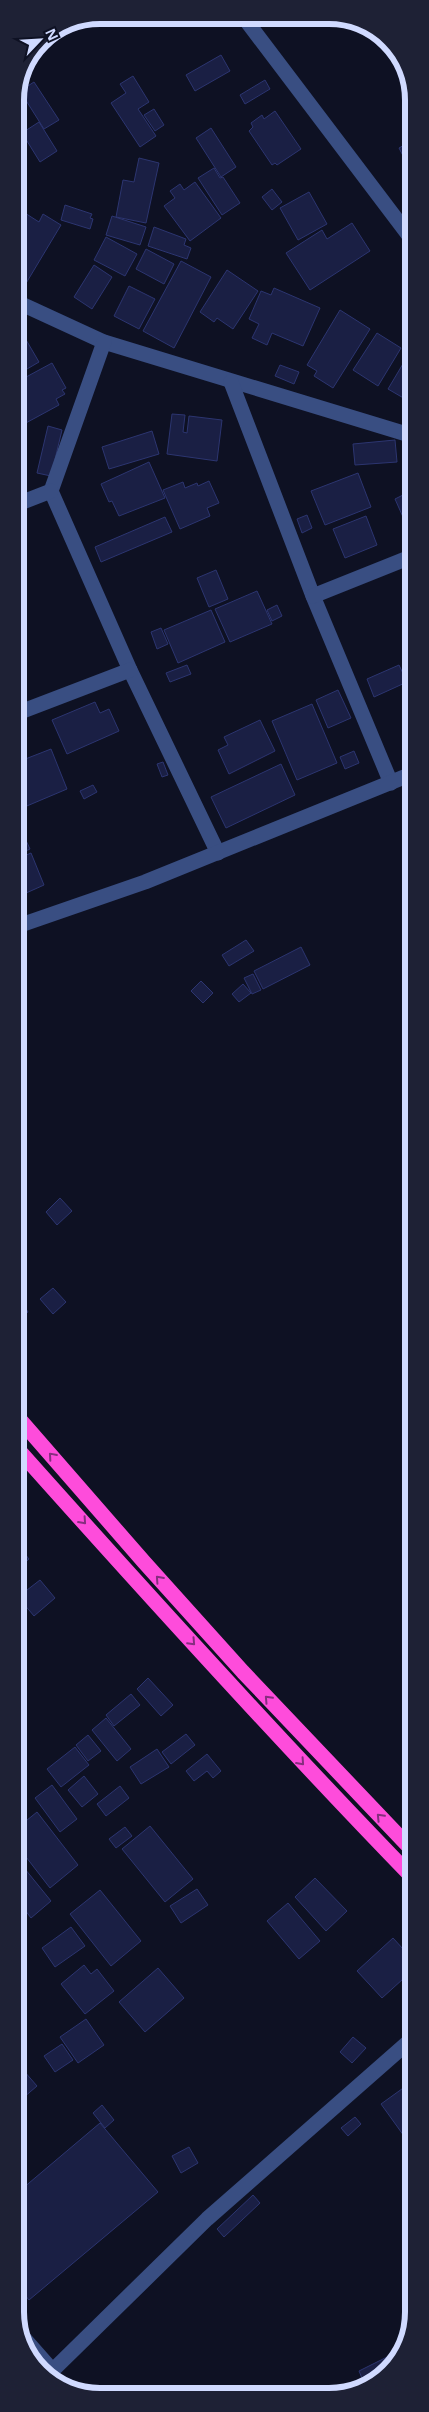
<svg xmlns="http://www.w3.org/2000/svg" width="429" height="2412" viewBox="0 0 429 2412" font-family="'Noto Sans',sans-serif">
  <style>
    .building { fill: #1a1f44; stroke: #2c3570 }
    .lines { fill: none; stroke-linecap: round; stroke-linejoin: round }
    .minor { stroke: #394e82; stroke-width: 15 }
    .highway { stroke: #fe4cdb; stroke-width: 15 }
    .oneway { stroke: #862e7f }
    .rim { fill: none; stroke: #d0daff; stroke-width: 6 }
  </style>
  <rect width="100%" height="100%" fill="#0e1123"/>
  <g class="building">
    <path d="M63,24L64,25L39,42L40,40Z"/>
    <path d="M394,46L411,85L406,87Z"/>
    <path d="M221,55L230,71L195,91L186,75Z"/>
    <path d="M27,69L30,73L22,80Z"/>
    <path d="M133,76L149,102L138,109L156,136L140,147L111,103L126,93L120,84Z"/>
    <path d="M265,80L270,89L245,104L240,95Z"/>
    <path d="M34,82L59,120L44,129L20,91Z"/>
    <path d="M154,109L164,125L155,131L144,115Z"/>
    <path d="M275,111L301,149L277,165L275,163L272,165L249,131L253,127L251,123L262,115L264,119Z"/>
    <path d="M39,122L57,151L40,162L22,133Z"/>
    <path d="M211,128L236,167L221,177L196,138Z"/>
    <path d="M413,140V175L399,148Z"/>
    <path d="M139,158L159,163L146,223L116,217L123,180L134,182Z"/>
    <path d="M214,168L220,178L223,177L240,203L222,215L198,178Z"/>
    <path d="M195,182L221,218L190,241L164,206L175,198L170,191L180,184L184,190Z"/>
    <path d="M272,189L282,202L272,210L262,197Z"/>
    <path d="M309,192L327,224L298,240L280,208Z"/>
    <path d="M65,205L92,214L90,218L93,219L90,229L61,220Z"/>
    <path d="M17,208L39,222L43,214L61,225L22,290L15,286V212Z"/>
    <path d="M112,216L146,227L140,245L106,235Z"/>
    <path d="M352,223L370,251L310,290L286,253L322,230L327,239Z"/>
    <path d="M154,227L186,239L184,245L191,248L187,259L148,246Z"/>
    <path d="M106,237L137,254L125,276L94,260Z"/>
    <path d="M146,249L174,264L164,284L136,269Z"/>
    <path d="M181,261L211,277L174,348L143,331Z"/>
    <path d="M94,265L112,277L92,309L74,297Z"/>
    <path d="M227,270L258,291L233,329L217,318L214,322L200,312Z"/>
    <path d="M129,286L155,299L139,329L114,316Z"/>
    <path d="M274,288L320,308L303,346L272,333L267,345L252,338L259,324L249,319L261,291L271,295Z"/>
    <path d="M340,310L370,329L333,388L314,376L317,371L307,365Z"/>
    <path d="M18,326L39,362L15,376V328Z"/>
    <path d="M377,333L401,348L378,386L353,370Z"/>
    <path d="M413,347V402L412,403L388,389Z"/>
    <path d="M52,363L66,388L62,390L65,394L56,399L59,405L24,424L15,408V383Z"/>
    <path d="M280,365L299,372L294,384L275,376Z"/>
    <path d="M172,414L185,415L183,432L187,433L189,416L222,420L217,461L167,454Z"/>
    <path d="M48,426L62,430L51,476L37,473Z"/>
    <path d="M152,431L159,454L109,469L102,447Z"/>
    <path d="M395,440L397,462L355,465L353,444Z"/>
    <path d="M19,461L25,475L15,480V463Z"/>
    <path d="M149,462L165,498L119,516L112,501L109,502L101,484Z"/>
    <path d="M358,473L371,507L325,525L311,491Z"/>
    <path d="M209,481L219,503L207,508L210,516L180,529L163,490L183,482L185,488L197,483L198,486Z"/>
    <path d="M413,490V534L411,535L395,499Z"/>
    <path d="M307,515L312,528L302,533L297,519Z"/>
    <path d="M366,516L377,545L345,558L333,529Z"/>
    <path d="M165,517L172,532L101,562L95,547Z"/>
    <path d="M413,568V583L408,571Z"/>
    <path d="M216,570L228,599L209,607L197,578Z"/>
    <path d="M257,591L272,624L230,642L215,609Z"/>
    <path d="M277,605L282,616L272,621L267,610Z"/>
    <path d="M211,610L225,642L178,663L164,630Z"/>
    <path d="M161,628L168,644L157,649L151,632Z"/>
    <path d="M187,665L191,674L170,682L166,673Z"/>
    <path d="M399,665L407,682L374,697L367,679Z"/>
    <path d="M338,690L351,718L328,728L316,700Z"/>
    <path d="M95,702L100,713L109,709L119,731L67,754L52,720Z"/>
    <path d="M312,704L337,763L297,780L272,721Z"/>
    <path d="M260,720L275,751L229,774L218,750L228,745L224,737Z"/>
    <path d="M51,749L67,789L15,811V763Z"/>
    <path d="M354,751L359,763L345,769L340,757Z"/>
    <path d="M163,762L168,775L162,777L157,764Z"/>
    <path d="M281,764L295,795L226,828L211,797Z"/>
    <path d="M93,785L97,792L84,799L80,791Z"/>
    <path d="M15,817L30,849L15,856Z"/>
    <path d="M31,853L44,885L15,898V860Z"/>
    <path d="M246,940L254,951L229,966L222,955Z"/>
    <path d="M301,947L310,965L263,989L254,971Z"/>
    <path d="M253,974L261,990L252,994L244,978Z"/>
    <path d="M201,981L213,993L203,1003L191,991Z"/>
    <path d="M243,984L251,993L239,1002L232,994Z"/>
    <path d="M60,1198L72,1211L57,1225L46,1212Z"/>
    <path d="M53,1288L66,1302L53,1314L40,1299Z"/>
    <path d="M19,1298L28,1312L16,1320L15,1300Z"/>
    <path d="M16,1543L29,1559L19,1568L16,1564Z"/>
    <path d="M40,1580L55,1598L34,1616L18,1597Z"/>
    <path d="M148,1678L173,1705L161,1716L137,1689Z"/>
    <path d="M131,1694L140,1705L114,1726L106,1715Z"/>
    <path d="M106,1718L131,1749L117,1761L92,1730Z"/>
    <path d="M186,1734L195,1745L171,1764L162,1752Z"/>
    <path d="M88,1735L101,1751L88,1761L76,1745Z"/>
    <path d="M75,1747L89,1765L61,1787L47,1769Z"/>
    <path d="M157,1749L169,1767L141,1784L130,1767Z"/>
    <path d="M207,1754L221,1771L213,1778L207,1771L194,1781L186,1771Z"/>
    <path d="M84,1776L98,1794L82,1807L68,1790Z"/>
    <path d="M52,1785L77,1819L60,1832L35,1798Z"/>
    <path d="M120,1786L129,1798L106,1816L97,1804Z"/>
    <path d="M37,1812L78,1865L50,1888L16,1844V1829Z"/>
    <path d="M150,1826L193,1879L165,1902L122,1849Z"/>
    <path d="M125,1827L132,1836L116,1848L109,1839Z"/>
    <path d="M25,1869L51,1901L31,1918L16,1898V1877Z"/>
    <path d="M315,1878L347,1911L326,1931L295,1897Z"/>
    <path d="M197,1889L208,1905L181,1923L170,1906Z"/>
    <path d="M100,1890L141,1941L111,1966L70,1914Z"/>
    <path d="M288,1903L320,1941L299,1959L267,1921Z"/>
    <path d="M71,1927L85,1946L55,1967L42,1948Z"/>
    <path d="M393,1938L414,1961V1969L382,1998L357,1971Z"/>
    <path d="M84,1965L91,1974L97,1969L114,1991L85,2014L61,1984Z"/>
    <path d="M158,1968L184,1998L145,2032L119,2002Z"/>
    <path d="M86,2019L104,2045L78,2063L60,2037Z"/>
    <path d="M353,2037L366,2048L352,2063L340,2052Z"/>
    <path d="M62,2044L73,2060L55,2072L44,2056Z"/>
    <path d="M24,2071L37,2086L16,2104V2078Z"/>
    <path d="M406,2086L414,2097V2129L404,2136L381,2104Z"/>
    <path d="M102,2105L114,2120L105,2128L93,2113Z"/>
    <path d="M355,2117L361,2124L348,2136L341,2128Z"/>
    <path d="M100,2123L158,2192L29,2300L16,2284V2194Z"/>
    <path d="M189,2147L198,2163L181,2173L172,2156Z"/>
    <path d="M253,2195L260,2203L224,2237L217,2229Z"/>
    <path d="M399,2351L393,2368L364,2383L359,2371Z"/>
  </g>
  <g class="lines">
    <g class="minor">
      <path d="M245,19L413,241"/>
      <path d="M15,301L104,342L413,436"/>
      <path d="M104,342L51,491L130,670L218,853"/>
      <path d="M231,382L313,596L391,783"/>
      <path d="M15,505L51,491"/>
      <path d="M313,596L413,556"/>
      <path d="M15,714L130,670"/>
      <path d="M15,927L145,882L414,773"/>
      <path d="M22,2336L52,2370"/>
      <path d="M48,2375L207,2219L414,2037"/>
    </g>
    <g class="highway">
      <path d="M15,1414L144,1562L243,1672L414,1852"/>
      <path d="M15,1446C146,1593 277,1738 414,1879"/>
    </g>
  </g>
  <defs><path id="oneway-chevron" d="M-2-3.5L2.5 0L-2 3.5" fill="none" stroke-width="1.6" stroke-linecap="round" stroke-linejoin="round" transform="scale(1.25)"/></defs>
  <g class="oneway">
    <use href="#oneway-chevron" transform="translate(52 1456) rotate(-131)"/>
    <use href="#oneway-chevron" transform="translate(83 1521) rotate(48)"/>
    <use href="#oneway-chevron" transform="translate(159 1579) rotate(-132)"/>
    <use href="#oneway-chevron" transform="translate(192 1642) rotate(47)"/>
    <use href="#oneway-chevron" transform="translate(268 1699) rotate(-133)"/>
    <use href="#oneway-chevron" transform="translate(301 1762) rotate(48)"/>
    <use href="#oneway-chevron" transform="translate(380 1817) rotate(-134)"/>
  </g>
  <path d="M0 0H429V2412H0ZM100 24H329A76 76 0 0 1 405 100V2312A76 76 0 0 1 329 2388H100A76 76 0 0 1 24 2312V100A76 76 0 0 1 100 24Z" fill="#1e2135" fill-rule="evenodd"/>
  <path class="rim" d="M100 24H329A76 76 0 0 1 405 100V2312A76 76 0 0 1 329 2388H100A76 76 0 0 1 24 2312V100A76 76 0 0 1 100 24Z"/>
  <g transform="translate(40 40) rotate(65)" stroke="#0e1123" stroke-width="4" paint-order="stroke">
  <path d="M0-4L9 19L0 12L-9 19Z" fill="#d0daff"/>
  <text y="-8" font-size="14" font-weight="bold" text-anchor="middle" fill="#d0daff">N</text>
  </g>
</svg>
